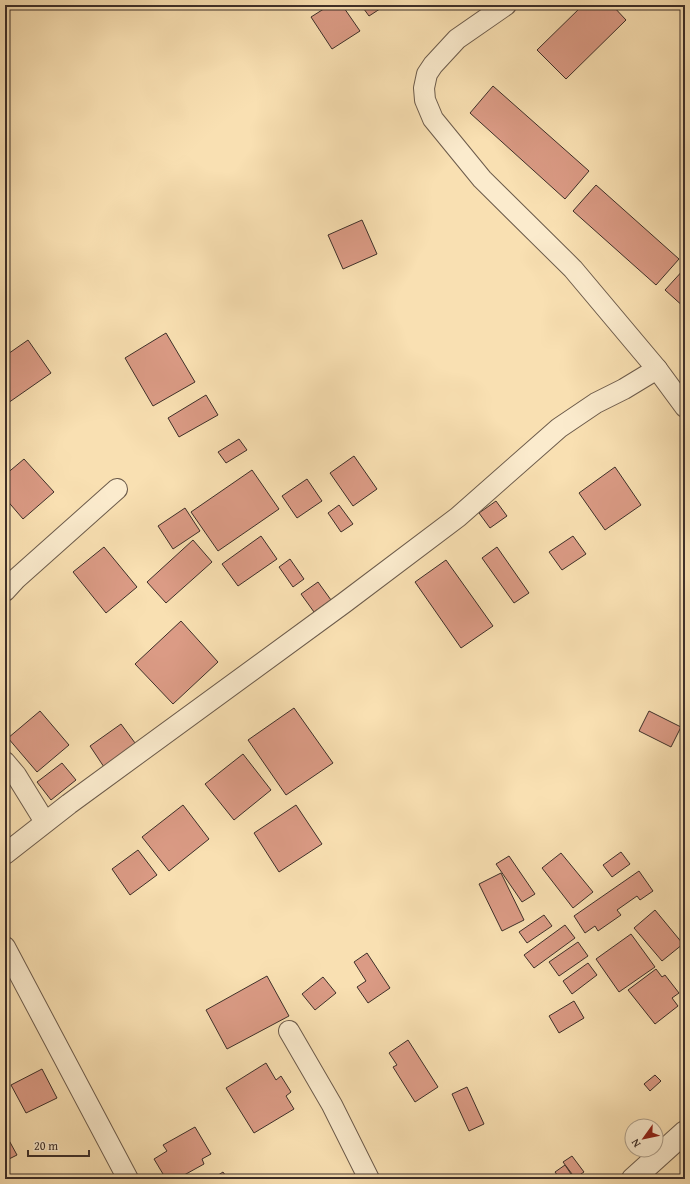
<svg xmlns="http://www.w3.org/2000/svg" width="690" height="1184" viewBox="0 0 690 1184" font-family="'Gentium Book Plus',serif">
  <style>
    .building { fill: #db9b85; stroke: #3d2f29 }
    .lines { fill: none; stroke-linecap: round; stroke-linejoin: round }
    .minor-casing { stroke: #6c5b4b; stroke-width: 22 }
    .tertiary-casing { stroke: #6c5b4b; stroke-width: 24 }
    .minor { stroke: #fbebcd; stroke-width: 20 }
    .tertiary { stroke: #fbebcd; stroke-width: 22 }
  </style>
  <rect width="100%" height="100%" fill="#f9e0b2"/>
  <filter id="stains"><feTurbulence type="fractalNoise" baseFrequency=".005" numOctaves="4"/><feColorMatrix values="0 0 0 0 .2 0 0 0 0 .09 0 0 0 0 .02 0 0 0 .5 -.17"/></filter>
  <radialGradient id="worn" r=".72"><stop offset=".6" stop-color="#630" stop-opacity="0"/><stop offset="1" stop-color="#630" stop-opacity=".3"/></radialGradient>
  <g class="building">
    <path d="M330,5H342L360,31L332,49L311,17Z"/>
    <path d="M361,5H386L369,16Z"/>
    <path d="M583,5H612L626,20L566,79L537,50Z"/>
    <path d="M493,86L589,171L565,199L470,113Z"/>
    <path d="M596,185L679,259L656,285L573,211Z"/>
    <path d="M362,220L377,254L343,269L328,235Z"/>
    <path d="M685,268V308L665,290Z"/>
    <path d="M166,333L195,382L153,406L125,358Z"/>
    <path d="M28,340L51,373L8,403L5,398V356Z"/>
    <path d="M206,395L218,415L179,437L168,418Z"/>
    <path d="M239,439L247,450L226,463L218,452Z"/>
    <path d="M354,456L377,489L353,506L330,473Z"/>
    <path d="M24,459L54,492L23,519L5,498V475Z"/>
    <path d="M615,467L641,505L605,530L579,493Z"/>
    <path d="M252,470L279,509L218,551L191,512Z"/>
    <path d="M307,479L322,501L297,518L282,496Z"/>
    <path d="M496,501L507,516L490,528L479,513Z"/>
    <path d="M339,505L353,524L341,532L328,513Z"/>
    <path d="M185,508L200,531L173,549L158,526Z"/>
    <path d="M261,536L277,559L238,586L222,564Z"/>
    <path d="M573,536L586,554L562,570L549,552Z"/>
    <path d="M193,540L212,562L166,603L147,582Z"/>
    <path d="M104,547L137,587L106,613L73,572Z"/>
    <path d="M497,547L529,593L514,603L482,558Z"/>
    <path d="M290,559L304,579L293,587L279,567Z"/>
    <path d="M446,560L493,626L461,648L415,582Z"/>
    <path d="M318,582L331,600L314,612L301,594Z"/>
    <path d="M181,621L218,662L173,704L135,664Z"/>
    <path d="M294,708L333,763L286,795L248,740Z"/>
    <path d="M40,711L69,745L37,772L8,738Z"/>
    <path d="M649,711L681,727L671,747L639,731Z"/>
    <path d="M121,724L138,747L106,770L90,746Z"/>
    <path d="M243,754L271,790L234,820L205,784Z"/>
    <path d="M62,763L76,780L51,800L37,782Z"/>
    <path d="M183,805L209,839L169,871L142,837Z"/>
    <path d="M296,805L322,844L279,872L254,833Z"/>
    <path d="M138,850L157,875L130,895L112,869Z"/>
    <path d="M621,852L630,864L612,877L603,865Z"/>
    <path d="M561,853L593,892L573,908L542,868Z"/>
    <path d="M509,856L535,894L522,902L496,864Z"/>
    <path d="M639,871L653,891L640,900L637,896L617,910L621,915L598,931L595,926L585,933L574,916Z"/>
    <path d="M501,873L524,920L502,931L479,884Z"/>
    <path d="M655,910L683,944L662,961L634,928Z"/>
    <path d="M544,915L552,926L527,943L519,932Z"/>
    <path d="M565,925L575,938L534,968L524,955Z"/>
    <path d="M631,934L655,967L619,992L596,959Z"/>
    <path d="M578,942L588,956L559,976L549,962Z"/>
    <path d="M367,953L390,988L368,1003L357,987L366,981L354,962Z"/>
    <path d="M588,963L597,975L572,994L563,981Z"/>
    <path d="M656,969L662,977L665,975L679,993L672,998L678,1006L655,1024L628,990Z"/>
    <path d="M267,976L289,1016L227,1049L206,1010Z"/>
    <path d="M323,977L336,993L315,1010L302,994Z"/>
    <path d="M574,1001L584,1018L559,1033L549,1016Z"/>
    <path d="M408,1040L438,1087L415,1102L393,1067L397,1065L389,1053Z"/>
    <path d="M266,1063L276,1080L281,1076L291,1092L286,1096L294,1109L254,1133L226,1088Z"/>
    <path d="M42,1069L57,1098L26,1113L11,1085Z"/>
    <path d="M655,1075L661,1081L650,1091L644,1084Z"/>
    <path d="M467,1087L484,1124L469,1131L452,1094Z"/>
    <path d="M195,1127L211,1154L202,1159L204,1164L177,1179H166L154,1159L167,1151L163,1145Z"/>
    <path d="M5,1133L17,1155L5,1161Z"/>
    <path d="M572,1156L584,1172L575,1178L563,1162Z"/>
    <path d="M565,1165L573,1177L570,1179H560L555,1172Z"/>
    <path d="M223,1172L228,1179H212Z"/>
  </g>
  <g class="lines">
    <g class="minor-casing">
      <g id="minor">
        <path d="M506,5L457,39L433,65L427,74L424,88L425,100L433,119L482,179L573,269L657,369L685,407"/>
        <path d="M5,591L16,579L117,489"/>
        <path d="M5,762L16,775L45,822"/>
        <path d="M5,854L69,804L344,603L458,517L559,428L596,403L624,389L657,369"/>
        <path d="M5,947L128,1179"/>
        <path d="M289,1031L332,1105L369,1179"/>
      </g>
    </g>
    <g class="tertiary-casing">
      <path id="tertiary" d="M633,1179L685,1132"/>
    </g>
    <use href="#minor" class="minor"/>
    <use href="#tertiary" class="tertiary"/>
  </g>
  <rect width="690" height="1184" fill="none" stroke="#f9e0b2" stroke-width="20"/>
  <rect x="6" y="6" width="678" height="1172" fill="none" stroke="#3d2f29" stroke-width="2"/>
  <rect x="10" y="10" width="670" height="1164" fill="none" stroke="#3d2f29"/>
  <g transform="translate(644 1138) rotate(237)"><circle r="19" fill="#fbebcd" stroke="#afa08b"/>
  <path d="M0-3L7 15L0 10L-7 15Z" fill="#8f2418"/>
  <text y="-6" font-size="11" font-weight="bold" text-anchor="middle" fill="#3d2f29">N</text>
  </g>
  <path d="M28 1150v6h61v-6" fill="none" stroke="#3d2f29" stroke-width="2"/>
  <text x="34" y="1150" font-size="12" fill="#3d2f29" stroke="#fbebcd" stroke-width="3" paint-order="stroke">20 m</text>
  <rect width="100%" height="100%" filter="url(#stains)"/>
  <rect width="100%" height="100%" fill="url(#worn)"/>
</svg>
